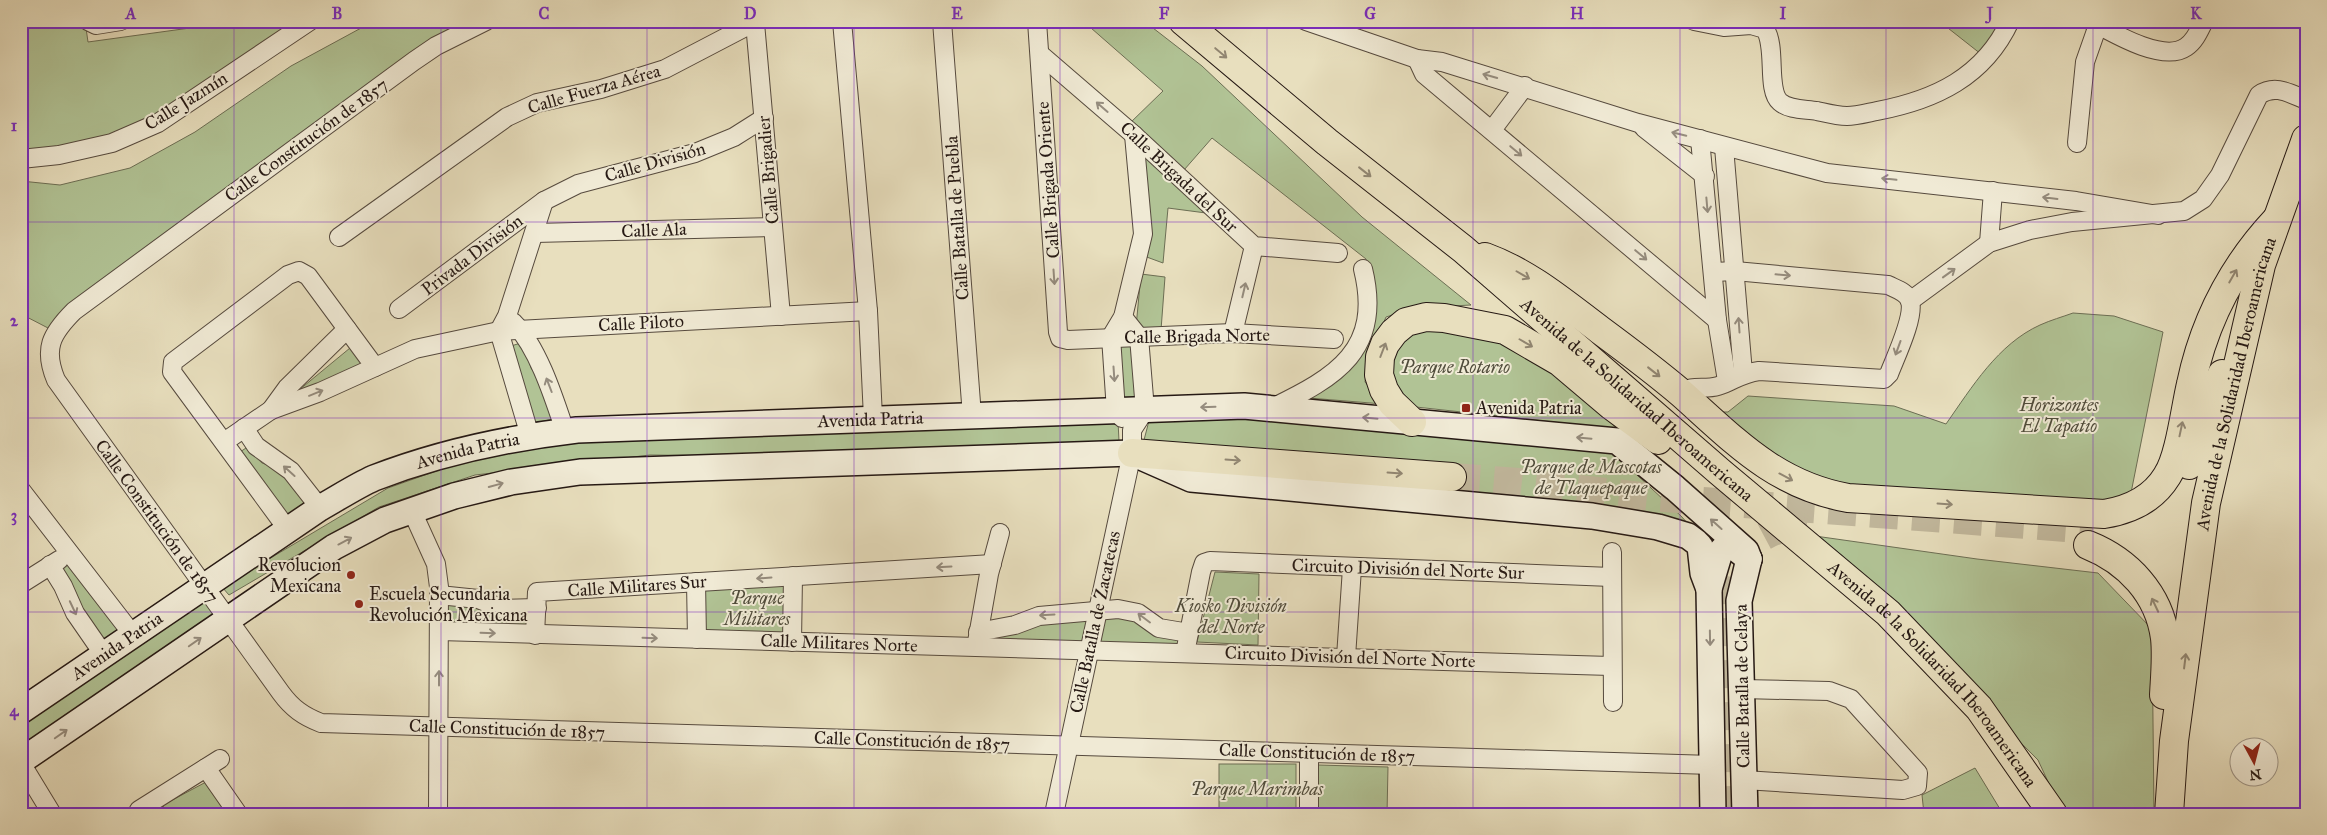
<svg xmlns="http://www.w3.org/2000/svg" width="2327" height="835" viewBox="0 0 2327 835" font-family="'IM FELL Great Primer',serif">
  <style>
    .green { fill: #b1c395; stroke: #6c6e54 }
    .lines { fill: none; stroke-linecap: round; stroke-linejoin: round }
    .highway-tunnel { stroke: #c1b79c; stroke-width: 28; stroke-dasharray: 28 14; stroke-linecap: butt }
    .street-casing { stroke: #564a3e; stroke-width: 20 }
    .secondary-casing { stroke: #261914; stroke-width: 28 }
    .highway-casing { stroke: #261914; stroke-width: 30 }
    .street { stroke: #f0ead5; stroke-width: 18 }
    .secondary { stroke: #f0ead5; stroke-width: 25 }
    .highway { stroke: #e8dfbe; stroke-width: 28 }
    .oneway { stroke: #918672 }
    .oneway2 { stroke: #958c7e }
    .grid { fill: none; stroke: #7b2cbf; stroke-width: 1; stroke-opacity: 0.55 }
    .poi-dot { fill: #8f2418; stroke: #f0ead5; stroke-width: 2 }
    .labels { text-anchor: middle; dominant-baseline: central; stroke-width: 4; stroke-linejoin: round; paint-order: stroke }
    .street-label { font-size: 18px; fill: #261914; stroke: #f0ead5 }
    .park-label { font-size: 18px; font-style: italic; fill: #504c3b; stroke: #f0ead5 }
    .poi-label { font-size: 18px; fill: #261914; stroke: #f0ead5; text-anchor: start }
    .neatline { fill: none; stroke: #7b2cbf; stroke-width: 2 }
    .grid-label { font-size: 16px; text-anchor: middle; font-weight: bold; fill: #7b2cbf }
  </style>
  <rect width="100%" height="100%" fill="#e8dfbe"/>
  <filter id="stains"><feTurbulence type="fractalNoise" baseFrequency=".004" numOctaves="4"/><feColorMatrix values="0 0 0 0 .2 0 0 0 0 .09 0 0 0 0 .02 0 0 0 .5 -.17"/></filter>
  <radialGradient id="worn" r=".72"><stop offset=".6" stop-color="#630" stop-opacity="0"/><stop offset="1" stop-color="#630" stop-opacity=".3"/></radialGradient>
  <g class="green">
    <path d="M21,21H85L88,42L241,21H310L112,143L21,156Z"/>
    <path d="M374,21H486L436,46L48,328L21,314V181L60,185L130,168L195,132L291,66Z"/>
    <path d="M1083,21H1144L1202,66L1362,217L1471,305L1415,308L1386,317L1368,359L1365,382L1383,404L1309,398L1347,371L1373,293L1366,259L1212,138L1184,170L1129,124L1163,91Z"/>
    <path d="M1939,21H2006L1986,58Z"/>
    <path d="M1142,153L1206,213L1168,208L1163,263L1144,256Z"/>
    <path d="M1141,274L1165,277L1161,330L1136,327Z"/>
    <path d="M2073,313L2114,316L2163,332L2129,503L1830,494L1708,412H1728L1748,396L1894,406L1946,424C1972,387 1998,344 2040,325C2051,320 2062,317 2073,313Z"/>
    <path d="M1424,324L1505,336L1590,403L1617,429L1416,407L1390,380V353Z"/>
    <path d="M1111,337H1139L1145,410L1119,411Z"/>
    <path d="M524,342L531,368L541,382L554,419L534,423L511,346Z"/>
    <path d="M350,348L363,364L293,395Z"/>
    <path d="M1240,413L1605,445L1681,516L1698,535L1155,458L1144,440L1150,417Z"/>
    <path d="M1118,421L1119,441L749,456L650,455L475,475L379,507L229,595L222,587L388,488L487,453L613,435Z"/>
    <path d="M246,448L262,463L279,469L313,508L290,524L237,454Z"/>
    <path d="M1815,536L1977,559L2098,573L2152,629L2154,814H2063L2038,760Z"/>
    <path d="M69,552L133,635L104,655L50,565Z"/>
    <path d="M1215,572L1259,574L1258,645L1197,642Z"/>
    <path d="M784,580V635L703,633L704,585Z"/>
    <path d="M202,593L224,622L21,756V712Z"/>
    <path d="M439,597L537,608L536,632L439,631Z"/>
    <path d="M1123,610L1185,636V653L1095,650L1096,613Z"/>
    <path d="M1095,616L1089,650L980,647L978,632L1035,617Z"/>
    <rect x="1219" y="764" width="77" height="50"/>
    <path d="M1318,765L1388,767L1387,814H1317Z"/>
    <path d="M1975,768L2003,814H1924L1922,795Z"/>
    <path d="M206,782L230,814H165L163,805Z"/>
  </g>
  <g class="lines">
    <g class="highway-tunnel">
      <path d="M1452,477L1519,482L1650,497L2093,530"/>
      <path d="M1727,814L1725,592C1727,584 1727,569 1733,562C1749,541 1781,524 1807,525"/>
    </g>
    <g class="street-casing">
      <g id="street">
        <path d="M88,21L96,25L121,21"/>
        <path d="M486,21L436,46L414,61L74,311C51,334 43,349 56,380L281,693C292,708 303,716 321,723L1712,765"/>
        <path d="M842,21L868,311L873,418"/>
        <path d="M942,21L972,416"/>
        <path d="M1037,21L1058,332L1060,338L1068,340L1233,333L1334,339"/>
        <path d="M1306,21L1417,59L1442,62L1638,123L1827,173L2076,201L2158,215"/>
        <path d="M1694,21L1724,27L1751,25L1765,29C1777,47 1766,90 1780,102C1789,110 1805,109 1817,111C1826,113 1837,116 1847,116C1856,116 1867,113 1877,111C1935,100 1984,77 2010,21"/>
        <path d="M2091,21C2113,33 2163,63 2186,47C2195,41 2199,31 2204,21"/>
        <path d="M755,23L781,316"/>
        <path d="M1040,54L1134,135L1254,246L1338,253"/>
        <path d="M1417,59L1424,74L1717,320"/>
        <path d="M1644,128L1705,176"/>
        <path d="M1492,130L1525,86"/>
        <path d="M1700,139L1717,320L1727,381"/>
        <path d="M2077,143L2085,62L2098,25"/>
        <path d="M1724,147L1743,373"/>
        <path d="M21,159L59,155L112,143L158,123L310,21"/>
        <path d="M535,233L773,227"/>
        <path d="M339,237L507,117L537,103L601,89L665,69L757,21"/>
        <path d="M1989,243L1993,191"/>
        <path d="M1910,301L1989,243L2030,230L2072,222L2184,211L2203,199L2220,175L2259,95C2275,84 2289,93 2306,100"/>
        <path d="M399,309L544,201L578,184L695,153L734,137L764,118"/>
        <path d="M513,322C538,347 554,398 565,431"/>
        <path d="M1233,333L1254,246"/>
        <path d="M1680,392C1693,385 1705,390 1718,386C1734,381 1739,374 1759,371L1884,379L1889,374C1895,358 1915,317 1910,301C1907,292 1896,289 1888,285L1735,271L1714,272"/>
        <path d="M1272,408C1336,377 1383,350 1363,269"/>
        <path d="M271,410L287,388L347,329"/>
        <path d="M1122,418L1116,411L1111,337L1123,317L1143,234L1134,135"/>
        <path d="M244,428L256,446L291,471L320,508"/>
        <path d="M530,436L499,331L507,316L544,201"/>
        <path d="M224,442L271,410L320,392L415,349L499,331L868,311"/>
        <path d="M21,490L133,635"/>
        <path d="M412,511L436,564L439,587L438,814"/>
        <path d="M288,530L172,372L173,362L288,275L299,271L308,276L375,367"/>
        <path d="M1612,552L1613,702"/>
        <path d="M50,565L63,586L75,613L104,655"/>
        <path d="M696,582L697,639"/>
        <path d="M21,584L59,560"/>
        <path d="M439,595L478,599L503,609L537,608"/>
        <path d="M439,631L1611,666"/>
        <path d="M978,632L1015,625L1039,616L1118,609L1138,613L1159,628L1189,633"/>
        <path d="M535,635L537,592L992,564"/>
        <path d="M792,642L793,576"/>
        <path d="M977,642L989,574L1000,533"/>
        <path d="M1185,653L1201,572L1204,563L1210,561L1611,577"/>
        <path d="M1346,657L1352,568"/>
        <path d="M1742,689L1829,691L1851,699L1918,773L1917,786L1903,790L1744,780"/>
        <path d="M21,763L52,814"/>
        <path d="M206,768L238,814"/>
        <path d="M137,814L139,810L220,759"/>
        <path d="M1054,814L1132,453V430L1145,410L1139,337L1123,317"/>
        <path d="M1309,814V753"/>
      </g>
    </g>
    <g class="secondary-casing">
      <g id="secondary">
        <path id="s1" d="M21,711L320,508C338,498 356,486 374,478C439,453 508,438 577,430L1244,406L1617,441L1675,488L1746,551L1749,559"/>
        <path d="M21,761L334,547L385,520L454,496L511,482L580,472L1132,453L1191,479L1592,516L1658,527L1688,536L1696,542L1700,546L1703,573L1709,589"/>
        <path d="M1713,814L1709,589L1720,552L1724,548H1735L1749,559"/>
        <path d="M1745,814L1739,601L1749,559"/>
      </g>
    </g>
    <g class="highway-casing">
      <g id="highway">
        <path id="s2" d="M1183,21L1327,142L1463,249L1720,472L1888,613L1979,708L2053,814"/>
        <path d="M1485,257C1529,273 1564,303 1600,330C1627,350 1655,371 1681,393C1734,440 1775,485 1848,498L2104,514C2129,510 2153,499 2167,476C2180,456 2185,409 2191,384C2204,322 2233,266 2276,220"/>
        <path d="M1412,422L1392,403L1384,390L1379,375L1380,357L1385,344L1394,332L1406,322L1426,317L1444,318L1505,330L1560,362L1612,406L1658,440"/>
        <path d="M1132,453L1452,477"/>
        <path d="M2189,465L2211,398L2222,374"/>
        <path d="M2088,545C2128,561 2159,594 2165,638C2167,656 2165,676 2164,695"/>
        <path id="s3" d="M2169,814L2174,741L2206,503L2261,265L2306,139"/>
      </g>
    </g>
    <use href="#street" class="street"/>
    <use href="#secondary" class="secondary"/>
    <use href="#highway" class="highway"/>
  </g>
  <defs><path id="oneway-shaft" d="M-6 0H5M1.5-3L5.5 0L1.5 3" fill="none" stroke-width="1.6" stroke-linecap="round" stroke-linejoin="round" transform="scale(1.25)"/></defs>
  <g class="oneway">
    <use href="#oneway-shaft" transform="translate(1221 53) rotate(40)"/>
    <use href="#oneway-shaft" transform="translate(1365 172) rotate(38)"/>
    <use href="#oneway-shaft" transform="translate(1523 275) rotate(30)"/>
    <use href="#oneway-shaft" transform="translate(2233 276) rotate(-60)"/>
    <use href="#oneway-shaft" transform="translate(1526 343) rotate(30)"/>
    <use href="#oneway-shaft" transform="translate(1383 350) rotate(-69)"/>
    <use href="#oneway-shaft" transform="translate(1654 372) rotate(38)"/>
    <use href="#oneway-shaft" transform="translate(2181 429) rotate(-78)"/>
    <use href="#oneway-shaft" transform="translate(1233 460) rotate(4)"/>
    <use href="#oneway-shaft" transform="translate(1395 473) rotate(4)"/>
    <use href="#oneway-shaft" transform="translate(1786 477) rotate(28)"/>
    <use href="#oneway-shaft" transform="translate(1945 504) rotate(4)"/>
    <use href="#oneway-shaft" transform="translate(2155 605) rotate(-115)"/>
    <use href="#oneway-shaft" transform="translate(2185 661) rotate(-83)"/>
  </g>
  <g class="oneway2">
    <use href="#oneway-shaft" transform="translate(1490 76) rotate(-164)"/>
    <use href="#oneway-shaft" transform="translate(1102 107) rotate(-139)"/>
    <use href="#oneway-shaft" transform="translate(1679 134) rotate(-166)"/>
    <use href="#oneway-shaft" transform="translate(1516 151) rotate(40)"/>
    <use href="#oneway-shaft" transform="translate(1889 179) rotate(-174)"/>
    <use href="#oneway-shaft" transform="translate(2050 198) rotate(-173)"/>
    <use href="#oneway-shaft" transform="translate(1707 205) rotate(85)"/>
    <use href="#oneway-shaft" transform="translate(1641 255) rotate(40)"/>
    <use href="#oneway-shaft" transform="translate(1949 273) rotate(-36)"/>
    <use href="#oneway-shaft" transform="translate(1783 275) rotate(5)"/>
    <use href="#oneway-shaft" transform="translate(1054 277) rotate(86)"/>
    <use href="#oneway-shaft" transform="translate(1244 290) rotate(-77)"/>
    <use href="#oneway-shaft" transform="translate(1739 325) rotate(-94)"/>
    <use href="#oneway-shaft" transform="translate(1898 348) rotate(110)"/>
    <use href="#oneway-shaft" transform="translate(1114 374) rotate(86)"/>
    <use href="#oneway-shaft" transform="translate(549 385) rotate(-111)"/>
    <use href="#oneway-shaft" transform="translate(316 393) rotate(-22)"/>
    <use href="#oneway-shaft" transform="translate(1208 407) rotate(178)"/>
    <use href="#oneway-shaft" transform="translate(1370 418) rotate(-175)"/>
    <use href="#oneway-shaft" transform="translate(1584 438) rotate(-175)"/>
    <use href="#oneway-shaft" transform="translate(289 471) rotate(-138)"/>
    <use href="#oneway-shaft" transform="translate(496 485) rotate(-15)"/>
    <use href="#oneway-shaft" transform="translate(1716 524) rotate(-138)"/>
    <use href="#oneway-shaft" transform="translate(345 541) rotate(-28)"/>
    <use href="#oneway-shaft" transform="translate(944 567) rotate(177)"/>
    <use href="#oneway-shaft" transform="translate(764 578) rotate(176)"/>
    <use href="#oneway-shaft" transform="translate(73 608) rotate(65)"/>
    <use href="#oneway-shaft" transform="translate(1047 615) rotate(177)"/>
    <use href="#oneway-shaft" transform="translate(1144 618) rotate(-143)"/>
    <use href="#oneway-shaft" transform="translate(488 633) rotate(2)"/>
    <use href="#oneway-shaft" transform="translate(650 638) rotate(2)"/>
    <use href="#oneway-shaft" transform="translate(1710 638) rotate(89)"/>
    <use href="#oneway-shaft" transform="translate(195 642) rotate(-35)"/>
    <use href="#oneway-shaft" transform="translate(439 678) rotate(-90)"/>
    <use href="#oneway-shaft" transform="translate(61 734) rotate(-35)"/>
  </g>
  <path class="grid" d="M234,21V814M441,21V814M647,21V814M854,21V814M1060,21V814M1267,21V814M1473,21V814M1680,21V814M1886,21V814M2093,21V814M21,222H2306M21,418H2306M21,612H2306"/>
  <g class="poi-dot">
    <rect x="1461" y="403" width="10" height="10" rx="2.5"/>
    <circle cx="351" cy="575" r="5"/>
    <circle cx="359" cy="604" r="5"/>
  </g>
  <g class="labels">
    <g class="street-label">
      <text transform="translate(594 89) rotate(-16)">Calle Fuerza Aérea</text>
      <text transform="translate(186 101) rotate(-32)">Calle Jazmín</text>
      <text transform="translate(306 140) rotate(-36)">Calle Constitución de 1857</text>
      <text transform="translate(655 162) rotate(-16)">Calle División</text>
      <text transform="translate(768 170) rotate(-95)">Calle Brigadier</text>
      <text transform="translate(1179 177) rotate(43)">Calle Brigada del Sur</text>
      <text transform="translate(1048 180) rotate(-94)">Calle Brigada Oriente</text>
      <text transform="translate(957 218) rotate(-94)">Calle Batalla de Puebla</text>
      <text transform="translate(654 230) rotate(-2)">Calle Ala</text>
      <text transform="translate(472 255) rotate(-37)">Privada División</text>
      <text transform="translate(641 323) rotate(-3)">Calle Piloto</text>
      <text transform="translate(1197 336) rotate(-1)">Calle Brigada Norte</text>
      <text stroke="none"><textPath href="#s3" startOffset="436">Avenida de la Solidaridad Iberoamericana</textPath></text>
      <text stroke="none"><textPath href="#s2" startOffset="591">Avenida de la Solidaridad Iberoamericana</textPath></text>
      <text stroke="none"><textPath href="#s1" startOffset="926">Avenida Patria</textPath></text>
      <text stroke="none"><textPath href="#s1" startOffset="521">Avenida Patria</textPath></text>
      <text transform="translate(157 521) rotate(54)">Calle Constitución de 1857</text>
      <text transform="translate(1408 569) rotate(2)">Circuito División del Norte Sur</text>
      <text transform="translate(637 586) rotate(-4)">Calle Militares Sur</text>
      <text transform="translate(1095 622) rotate(-78)">Calle Batalla de Zacatecas</text>
      <text transform="translate(839 643) rotate(2)">Calle Militares Norte</text>
      <text stroke="none"><textPath href="#s1" startOffset="116">Avenida Patria</textPath></text>
      <text transform="translate(1350 657) rotate(2)">Circuito División del Norte Norte</text>
      <text stroke="none"><textPath href="#s2" startOffset="996">Avenida de la Solidaridad Iberoamericana</textPath></text>
      <text transform="translate(1742 686) rotate(-91)">Calle Batalla de Celaya</text>
      <text transform="translate(507 729) rotate(2)">Calle Constitución de 1857</text>
      <text transform="translate(912 741) rotate(2)">Calle Constitución de 1857</text>
      <text transform="translate(1317 753) rotate(2)">Calle Constitución de 1857</text>
    </g>
    <g class="park-label">
      <text x="1455" y="367">Parque Rotario</text>
      <text x="2059" y="405">Horizontes<tspan x="2059" dy="21">El Tapatío</tspan></text>
      <text x="1591" y="467">Parque de Mascotas<tspan x="1591" dy="21">de Tlaquepaque</tspan></text>
      <text x="757" y="598">Parque<tspan x="757" dy="21">Militares</tspan></text>
      <text x="1231" y="606">Kiosko División<tspan x="1231" dy="21">del Norte</tspan></text>
      <text x="1257" y="789">Parque Marimbas</text>
    </g>
    <g class="poi-label">
      <text x="1476" y="408">Avenida Patria</text>
      <text x="341" y="565" text-anchor="end">Revolucion<tspan x="341" dy="21">Mexicana</tspan></text>
      <text x="369" y="594">Escuela Secundaria<tspan x="369" dy="21">Revolución Mexicana</tspan></text>
    </g>
  </g>
  <rect width="2327" height="835" fill="none" stroke="#e8dfbe" stroke-width="55"/>
  <g transform="translate(2254 762) rotate(173)"><circle r="24" fill="#f0ead5" stroke="#9f9688"/>
  <path d="M0-4L9 19L0 12L-9 19Z" fill="#8f2418"/>
  <text y="-8" font-size="14" font-weight="bold" text-anchor="middle" fill="#261914">N</text>
  </g>
  <rect x="28" y="28" width="2272" height="780" class="neatline"/>
  <g class="grid-label">
    <text x="131" y="19">A</text>
    <text x="337" y="19">B</text>
    <text x="544" y="19">C</text>
    <text x="750" y="19">D</text>
    <text x="957" y="19">E</text>
    <text x="1164" y="19">F</text>
    <text x="1370" y="19">G</text>
    <text x="1577" y="19">H</text>
    <text x="1783" y="19">I</text>
    <text x="1990" y="19">J</text>
    <text x="2196" y="19">K</text>
    <text x="14" y="131">1</text>
    <text x="14" y="326">2</text>
    <text x="14" y="521">3</text>
    <text x="14" y="716">4</text>
  </g>
  <rect width="100%" height="100%" filter="url(#stains)"/>
  <rect width="100%" height="100%" fill="url(#worn)"/>
</svg>
